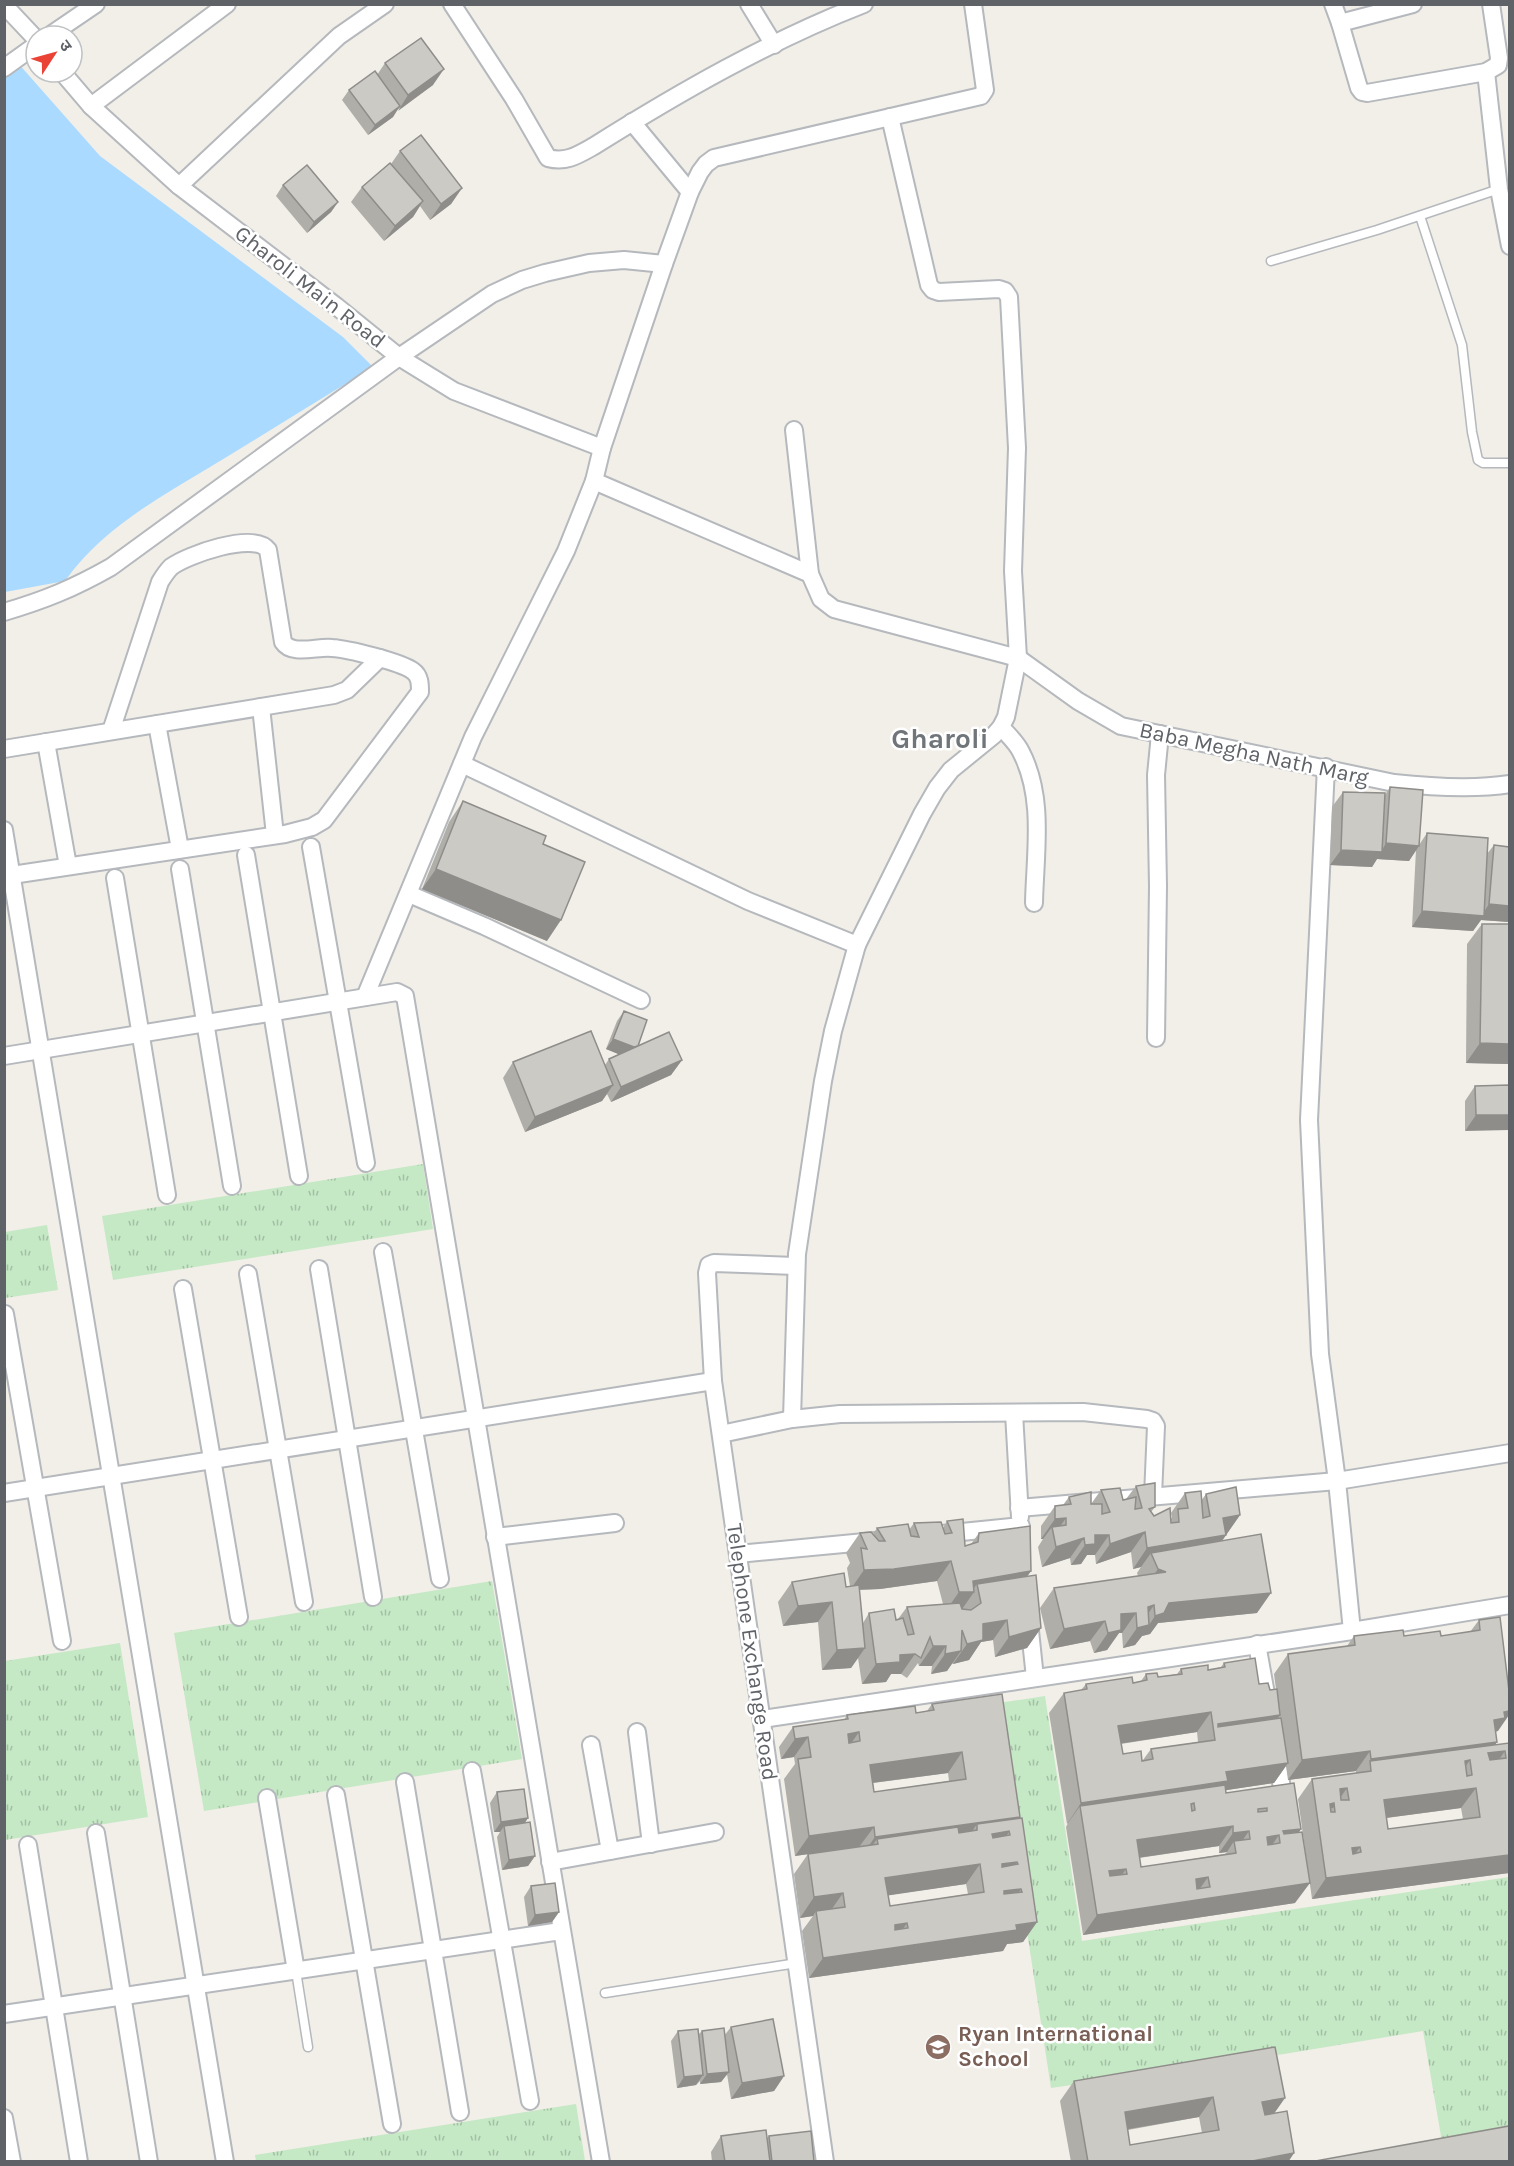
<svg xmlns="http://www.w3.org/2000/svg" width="1514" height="2166" viewBox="0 0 1514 2166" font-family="Karla,'Noto Sans Devanagari',sans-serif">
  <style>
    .park { fill: url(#park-tufts) }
    .water { fill: #aadaff }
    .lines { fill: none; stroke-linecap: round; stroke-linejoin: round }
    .lane-casing { stroke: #b5b8bc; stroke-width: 11 }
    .street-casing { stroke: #b5b8bc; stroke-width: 20 }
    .lane { stroke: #fff; stroke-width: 8 }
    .street { stroke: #fff; stroke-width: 16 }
    .wall { fill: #afaea9; fill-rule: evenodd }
    .shaded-wall { fill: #8f8d8a }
    .building { fill: #cccac5; stroke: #8f8d8a; stroke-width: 1.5; fill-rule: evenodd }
    .labels { text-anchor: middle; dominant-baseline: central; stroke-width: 5; stroke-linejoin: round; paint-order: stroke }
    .street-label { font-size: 22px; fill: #5f6368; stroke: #fff }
    .education-label { font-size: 22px; font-weight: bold; fill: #785e54; stroke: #fff; text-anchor: start }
    .district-label { font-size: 28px; font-weight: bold; fill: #70757a; stroke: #fff }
  </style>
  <defs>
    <pattern id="park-tufts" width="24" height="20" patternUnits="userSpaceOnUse" patternTransform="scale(1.5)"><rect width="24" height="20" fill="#c5e8c5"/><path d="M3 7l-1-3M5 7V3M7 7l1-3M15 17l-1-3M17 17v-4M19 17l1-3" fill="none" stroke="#a3c0a4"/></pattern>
  </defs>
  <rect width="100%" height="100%" fill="#f1efe8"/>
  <g class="park">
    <path d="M423,1164L433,1229L113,1280L102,1216Z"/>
    <path d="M47,1225L58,1290L5,1298V1232Z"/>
    <path d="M492,1581L522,1759L204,1811L174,1633Z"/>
    <path d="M120,1643L148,1817L5,1840V1661Z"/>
    <path d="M1045,1696L1082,1941L1509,1877V2133L1442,2142L1423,2031L1284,2054L1051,2088L992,1704Z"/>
    <path d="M576,2104L585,2161H256L255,2155Z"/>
  </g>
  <path class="water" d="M17,62L100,156L343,337L373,367C322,398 271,430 220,461C164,495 104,526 65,581L5,592L4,73Z"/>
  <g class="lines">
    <g class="lane-casing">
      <g id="lane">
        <path d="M1420,216L1462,345L1472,432L1478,460L1483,463H1510"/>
        <path d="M1271,261L1377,230L1499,189"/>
        <path d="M296,1971L308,2047"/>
        <path d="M605,1993L797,1963"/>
      </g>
    </g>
    <g class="street-casing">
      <g id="street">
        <path d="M452,4L514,99L548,158C566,163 578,155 594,146C680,92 769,41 864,4"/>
        <path d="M749,4L774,45"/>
        <path d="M1333,4L1340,23L1359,88L1362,92L1367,93L1486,72L1498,65L1499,58L1491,4"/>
        <path d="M4,5L36,39"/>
        <path d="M1340,23L1413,4"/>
        <path d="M49,36L96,4"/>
        <path d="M4,68L36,45"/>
        <path d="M62,72L91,106L179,186L336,306L399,357L454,391L602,448L594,481L810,574L821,599L834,609L1018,658L1078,701L1121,726L1394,783C1431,787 1472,790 1510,784"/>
        <path d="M1486,72L1499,189L1510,246"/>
        <path d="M91,106L227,4"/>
        <path d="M632,122L690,192"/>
        <path d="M179,186L339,36L385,4"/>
        <path d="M794,430L810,574"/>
        <path d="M602,448L664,264L690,192L700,172L706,164L714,158L981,96L985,90L973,4"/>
        <path d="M4,612C45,600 74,588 111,567L399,357L492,294L522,280L545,273L589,263L624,260L664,264"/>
        <path d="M261,707L275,835"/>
        <path d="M157,724L180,849"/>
        <path d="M1001,727C1008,735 1017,743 1021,752C1045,798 1035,853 1034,903"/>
        <path d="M46,742L68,866"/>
        <path d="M4,749L334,695L347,690L380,658"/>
        <path d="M462,764L748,901L857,945L833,1031L823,1081L797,1254L792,1419"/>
        <path d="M1326,767L1309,1120L1320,1354L1337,1481L1352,1631"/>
        <path d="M4,830L225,2162"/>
        <path d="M311,847L366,1163"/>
        <path d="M246,855L299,1176"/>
        <path d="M180,869L232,1186"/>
        <path d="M12,875L285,834L312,827L324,820L420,692C420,684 420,676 413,671C401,662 348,649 332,648C318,646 292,656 283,642L268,550C254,531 187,555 171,567C167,571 163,577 160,582L111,731"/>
        <path d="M115,878L167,1195"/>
        <path d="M409,894L484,926L641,1000"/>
        <path d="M857,945L922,814L937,788L951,770L994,735L1001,727L1006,717L1018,658L1013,571L1017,448L1009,297L1005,291L999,289L939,292L933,290L929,285L890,117"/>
        <path d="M365,997L473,737L566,551L594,481"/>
        <path d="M1156,1038L1158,886L1156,775L1160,734"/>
        <path d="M4,1056L397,992L405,996L601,2162"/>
        <path d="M383,1252L440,1579"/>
        <path d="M795,1266L714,1263L709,1265L707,1273L713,1381L825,2162"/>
        <path d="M319,1269L373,1597"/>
        <path d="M248,1274L304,1602"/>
        <path d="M183,1289L239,1617"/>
        <path d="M5,1314L62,1641"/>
        <path d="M1014,1413L1020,1517"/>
        <path d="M721,1434L792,1419L840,1414L1083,1412L1147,1419L1153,1421L1156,1426L1153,1496"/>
        <path d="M4,1493L713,1381"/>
        <path d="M1019,1508L1337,1481L1510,1453"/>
        <path d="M942,1534L1021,1526"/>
        <path d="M495,1537L615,1523"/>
        <path d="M738,1554L875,1541"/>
        <path d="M1029,1621L1035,1678"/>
        <path d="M1257,1644L1268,1705"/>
        <path d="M762,1719L1352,1631L1510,1605"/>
        <path d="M637,1732L651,1844"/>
        <path d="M591,1745L610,1851"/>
        <path d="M1276,1754L1285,1805"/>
        <path d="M472,1771L530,2101"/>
        <path d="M405,1782L460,2112"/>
        <path d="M336,1795L392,2124"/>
        <path d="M267,1798L296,1971"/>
        <path d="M96,1833L149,2162"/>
        <path d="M28,1845L79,2162"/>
        <path d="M550,1862L715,1832"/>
        <path d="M4,2014L561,1931"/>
        <path d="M4,2118L12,2162"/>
      </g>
    </g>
    <use href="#lane" class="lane"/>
    <use href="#street" class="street"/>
  </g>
  <g class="wall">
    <path d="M385,63L433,85L397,110L393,117L368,135L342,100L349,90L377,75Z"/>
    <path d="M400,151L462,188L451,204L430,220L420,206L413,217L384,241L351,202L362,187L391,164Z"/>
    <path d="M283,185L338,202L331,212L307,233L276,196Z"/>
    <path d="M1390,787L1419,845L1427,833L1487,854L1494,845L1509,847V922L1481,920L1473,931L1412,927L1416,850L1409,861L1377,859L1372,867L1330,865L1332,807L1343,792L1385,795Z"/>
    <path d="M463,801L543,844L547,941L422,889L449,822Z"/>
    <path d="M1482,924L1509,1064L1466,1063L1467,944Z"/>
    <path d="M624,1011L638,1046L682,1060L671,1075L611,1102L607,1094L602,1101L525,1132L503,1078L513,1062L605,1065L609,1059L619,1054L606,1049L617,1021Z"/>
    <path d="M1509,1085L1465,1131V1101L1475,1086Z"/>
    <path d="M1136,1486L1155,1507L1151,1512L1154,1516L1171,1519L1172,1517L1171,1513L1185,1493L1201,1501L1206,1494L1240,1515L1222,1541L1257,1613L1158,1623L1150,1634L1142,1636L1135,1645L1123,1648L1122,1633H1119L1107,1650L1094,1653L1090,1641L1050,1649L1040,1608L1054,1588L1138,1576L1137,1573L1141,1567L1133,1569L1131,1552L1096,1564L1095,1555H1087L1081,1564L1071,1565L1070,1558L1042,1567L1038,1547L1043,1539H1041V1526L1055,1506L1063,1505L1069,1497L1091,1504L1101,1490L1123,1500L1126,1499Z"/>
    <path d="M947,1521L965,1546L971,1544L979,1533L1031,1571L1027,1576L1041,1628L1027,1648L995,1657L993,1640L981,1642L969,1660L953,1664L952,1663L947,1671L931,1674L932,1666H919L918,1663L907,1678L901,1674H891L886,1682L862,1684L858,1658L851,1668L822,1670L818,1622L783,1626L778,1602L792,1582L846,1587L850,1586L847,1568L850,1563L846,1553L860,1533L873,1534L877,1528L909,1530L914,1523L943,1528ZM937,1581L943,1604L907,1607L898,1619L896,1620L869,1613L863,1623L859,1590L880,1589Z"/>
    <path d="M1479,1620L1498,1731L1496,1732V1745L1509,1743V1873L1312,1899L1298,1799L1312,1779L1356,1773V1771L1288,1780L1286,1766L1274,1783L1226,1790V1793L1294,1783L1301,1829L1299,1832L1295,1903L1083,1935L1066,1827L1068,1823L1067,1824L1049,1713L1064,1693L1081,1690L1086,1684L1133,1683L1141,1681L1146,1674L1158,1677L1177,1674L1181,1669L1208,1670L1221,1667L1224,1663L1270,1690L1276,1689L1274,1674L1288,1654L1347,1646L1354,1636H1441L1470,1632ZM1197,1732L1198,1742L1151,1749L1143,1760L1123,1754L1121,1744ZM1461,1808L1463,1819L1388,1829L1386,1818ZM1219,1846V1853L1227,1852L1225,1854L1141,1867L1139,1858Z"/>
    <path d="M932,1704L1020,1817L1019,1819L1037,1922L1023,1942L1007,1944L1003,1951L809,1978L802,1931L813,1916L800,1918L794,1874L808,1854L795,1856L784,1779L795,1764L794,1757L781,1759L779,1747L793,1727L844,1720L847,1715L916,1713L927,1711ZM948,1773L949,1781L874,1792L873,1783ZM966,1884L968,1894L890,1906L888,1895Z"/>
    <path d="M497,1792L525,1823L535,1856L528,1866L502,1870L497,1837L500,1832H494L490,1803Z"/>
    <path d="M531,1886L559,1912L552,1922L528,1926L524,1897Z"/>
    <path d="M731,2027L784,2076L774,2091L731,2099L727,2074L721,2082L700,2084V2081L696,2085L677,2088L671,2041L678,2031L698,2035L702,2031L724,2036Z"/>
    <path d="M1275,2047L1274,2113L1294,2153L1288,2162H1071L1060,2101L1074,2081ZM1199,2117L1202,2133L1130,2145L1128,2130Z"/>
    <path d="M721,2136L767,2138L769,2136L814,2162H712L711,2152Z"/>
  </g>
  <g class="shaded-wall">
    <path d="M444,69L433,85L398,111L408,95Z"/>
    <path d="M400,106L393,117L368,135L375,125Z"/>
    <path d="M462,188L451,204L430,220L441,204Z"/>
    <path d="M423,201L413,217L384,241L395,226Z"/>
    <path d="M338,202L331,212L307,233L314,222Z"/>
    <path d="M1386,843L1419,846L1409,861L1377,859L1372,867L1330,865L1341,850L1381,852Z"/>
    <path d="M436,869L561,920L547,941L422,889Z"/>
    <path d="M1489,904L1509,906V922L1481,920L1473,931L1412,927L1422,911L1482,915Z"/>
    <path d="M613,1039L637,1048L630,1059L606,1049Z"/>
    <path d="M1480,1043L1509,1044V1064L1466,1063Z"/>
    <path d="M682,1060L671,1075L611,1102L621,1087Z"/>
    <path d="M613,1085L602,1101L525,1132L535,1117Z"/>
    <path d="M1476,1115H1509V1130L1465,1131Z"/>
    <path d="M1240,1515L1212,1555L1151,1553L1141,1567L1133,1569L1147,1548L1223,1518Z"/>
    <path d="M1066,1518L1054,1535L1052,1527L1043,1539H1041L1055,1519Z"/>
    <path d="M1145,1532L1131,1552L1096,1564L1110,1544Z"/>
    <path d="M1095,1535H1109L1095,1555H1087L1081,1564L1071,1565L1085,1545Z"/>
    <path d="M1084,1538L1070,1558L1042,1567L1056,1547Z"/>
    <path d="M951,1561L937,1581L880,1589L850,1590L864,1570Z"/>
    <path d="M1158,1569L1166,1572L1144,1589Z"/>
    <path d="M1031,1571L1017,1591L977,1584L971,1592H974L960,1612H945L959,1592L973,1581Z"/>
    <path d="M1271,1593L1257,1613L1158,1623L1150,1634L1142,1636L1135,1645L1123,1648L1137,1628L1149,1625L1155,1616L1169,1603Z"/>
    <path d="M832,1602L818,1622L783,1626L798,1606Z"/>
    <path d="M1154,1605L1140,1626L1148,1607Z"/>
    <path d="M1136,1613L1122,1633H1119L1107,1650L1094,1653L1121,1614Z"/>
    <path d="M1007,1620L993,1640L981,1642L969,1660L953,1664L967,1644L983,1624Z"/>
    <path d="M1105,1621L1090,1641L1050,1649L1064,1629Z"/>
    <path d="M1041,1628L1027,1648L995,1657L1009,1637Z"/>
    <path d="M933,1646H946L932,1666H919Z"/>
    <path d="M865,1648L851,1668L822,1670L837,1650Z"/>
    <path d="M961,1651L947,1671L931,1674L945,1654Z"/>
    <path d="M915,1654L901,1674H891L886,1682L862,1684L876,1664L900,1655Z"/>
    <path d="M1509,1711V1715L1498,1731H1496L1494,1720L1504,1712Z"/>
    <path d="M1211,1712L1197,1732L1104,1746L1118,1726Z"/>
    <path d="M1280,1715L1266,1735L1215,1740L1218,1724Z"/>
    <path d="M859,1732L845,1752L848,1734Z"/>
    <path d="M808,1737L794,1757L781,1759L795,1739Z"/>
    <path d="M1497,1742L1490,1753L1505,1751L1491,1771L1470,1760L1456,1780L1371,1771L1370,1761L1371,1759Z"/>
    <path d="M1370,1751L1356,1771L1288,1780L1302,1760Z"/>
    <path d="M962,1752L948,1773L856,1785L870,1765Z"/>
    <path d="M1288,1763L1274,1783L1221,1791L1214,1801L1083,1821L1080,1806L1068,1823L1067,1824L1081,1803L1226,1772Z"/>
    <path d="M1347,1788L1333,1808L1326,1809L1340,1789Z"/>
    <path d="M1476,1788L1461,1808L1370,1820L1384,1800Z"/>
    <path d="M1020,1817L995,1851L977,1830V1824L964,1843L878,1844L877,1839L864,1857H861L875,1837Z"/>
    <path d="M528,1818L521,1829L504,1826L500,1832H494L501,1822Z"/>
    <path d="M1233,1826L1219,1846L1123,1860L1137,1840Z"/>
    <path d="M874,1827L859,1847L795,1856L809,1836Z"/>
    <path d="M1301,1829L1287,1849L1280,1843L1283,1831Z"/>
    <path d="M1249,1831L1236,1850L1234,1841L1227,1852L1219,1853L1233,1833Z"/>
    <path d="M1279,1835L1265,1855L1267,1837Z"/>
    <path d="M1360,1847L1346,1867L1352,1848Z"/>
    <path d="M1509,1855V1873L1312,1899L1326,1878Z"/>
    <path d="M535,1856L528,1866L502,1870L509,1860Z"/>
    <path d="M1017,1862L1003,1882L1002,1864Z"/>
    <path d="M980,1864L966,1884L871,1898L885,1878Z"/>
    <path d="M1126,1869L1112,1889L1109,1871Z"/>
    <path d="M1208,1877L1194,1897L1196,1879Z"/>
    <path d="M1310,1883L1295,1903L1083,1935L1097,1915Z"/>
    <path d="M1021,1889L1007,1909L1004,1891Z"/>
    <path d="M843,1893L829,1913L816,1911L813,1916L800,1918L814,1897Z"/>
    <path d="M559,1912L552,1922L528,1926L535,1915Z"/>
    <path d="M1037,1922L1023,1942L1007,1944L1003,1951L809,1978L823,1958Z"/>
    <path d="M907,1923L893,1944L895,1925Z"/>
    <path d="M729,2072L721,2082L700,2084L707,2074Z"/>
    <path d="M703,2075L696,2085L677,2088L684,2077Z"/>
    <path d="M784,2076L774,2091L731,2099L742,2083Z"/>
    <path d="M1213,2097L1199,2117L1111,2132L1125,2112Z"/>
    <path d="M1285,2098L1271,2118L1248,2122L1262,2102Z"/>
    <path d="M1294,2153L1288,2162H1247Z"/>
  </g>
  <g class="building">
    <path d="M421,38L444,69L408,95L385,63Z"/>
    <path d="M375,71L400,106L375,125L349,90Z"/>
    <path d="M421,135L462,188L441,204L400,151Z"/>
    <path d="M390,163L423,201L395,226L362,187Z"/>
    <path d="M307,165L338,202L314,222L283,185Z"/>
    <path d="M1390,787L1423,790L1419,846L1386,843Z"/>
    <path d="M1343,792L1385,793L1382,852L1341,850Z"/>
    <path d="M463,801L546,836L543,844L585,862L561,920L436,869Z"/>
    <path d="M1427,833L1488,838L1484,916L1422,911Z"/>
    <path d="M1494,845L1509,847V906L1489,904Z"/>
    <path d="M1482,924H1509V1044L1480,1043Z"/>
    <path d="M624,1011L647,1020L638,1046L634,1047L613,1039Z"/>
    <path d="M591,1031L613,1085L535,1117L513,1062Z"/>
    <path d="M669,1032L682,1060L621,1087L609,1059Z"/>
    <path d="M1509,1085V1115H1476L1475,1086Z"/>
    <path d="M1155,1483V1507L1149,1509L1154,1516L1170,1508L1171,1523L1179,1522L1178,1509L1188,1508L1185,1493L1201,1491L1203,1518L1210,1516L1206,1494L1236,1487L1240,1515L1223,1518L1226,1535L1147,1548L1145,1532L1110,1544L1109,1535H1095V1544L1085,1545L1084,1538L1056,1547L1052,1527L1066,1525V1518L1055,1519V1506L1071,1504L1069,1497L1091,1492V1504H1102V1514L1110,1512L1101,1490L1120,1488L1123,1500L1136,1497L1135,1509L1142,1508L1136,1486Z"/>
    <path d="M963,1519L965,1546L978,1542L979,1533L1030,1526L1031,1571L973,1581L974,1592H959L951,1561L894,1569L864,1570L861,1548L867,1549L860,1533L871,1532L879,1541H885L877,1528L908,1524L911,1536L919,1537L914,1523L941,1522L945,1534L952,1533L947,1521Z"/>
    <path d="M1261,1534L1271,1593L1169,1603L1164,1613L1155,1616L1154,1605L1148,1607L1149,1625L1137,1628L1136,1613L1121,1614V1630L1108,1633L1105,1621L1064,1629L1054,1588L1166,1572L1158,1569L1151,1553Z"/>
    <path d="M844,1573L846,1587L859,1585L865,1648L837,1650L832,1602L798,1606L792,1582Z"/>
    <path d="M1036,1575L1041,1628L1009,1637L1007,1620L983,1624V1640L967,1644L962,1630L961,1651L945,1654L946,1646H933L930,1637L921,1658L915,1654L900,1655V1662L876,1664L869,1613L894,1609L896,1620L903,1618L908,1635L914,1634L907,1607L960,1603L962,1609L971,1610L981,1603L977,1584Z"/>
    <path d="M1500,1617L1509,1691V1711L1504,1712L1505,1718L1494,1720L1497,1742L1371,1759L1370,1751L1302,1760L1288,1654L1355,1645L1354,1636L1403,1630L1404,1636L1440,1631L1441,1636L1480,1630L1479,1620Z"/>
    <path d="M1255,1658L1259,1684L1268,1683L1270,1690L1277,1689L1280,1715L1218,1724V1727L1281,1718L1288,1763L1226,1772L1228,1781L1081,1803L1064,1693L1087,1689L1086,1684L1132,1677L1133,1683L1147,1680L1146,1674L1157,1673L1158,1677L1182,1674L1181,1669L1208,1665V1670L1225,1667L1224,1663ZM1211,1712L1215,1740L1151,1749L1153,1759L1142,1761L1141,1751L1123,1754L1118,1726Z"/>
    <path d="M1002,1694L1020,1817L875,1837L874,1827L809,1836L798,1759L811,1757L808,1737L795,1739L793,1727L848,1719L847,1715L915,1706L916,1713L934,1710L932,1704ZM859,1732L860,1741L849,1743L848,1734ZM962,1752L966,1779L874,1792L870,1765Z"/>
    <path d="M1509,1743V1855L1326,1878L1312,1779L1371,1771L1370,1761ZM1505,1751L1506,1758L1490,1760L1488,1753ZM1470,1760L1472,1775L1467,1776L1465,1761ZM1347,1788L1349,1800H1341L1340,1789ZM1476,1788L1480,1817L1388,1829L1384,1800ZM1334,1803L1335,1812H1331L1330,1804ZM1360,1847L1361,1852L1353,1854L1352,1848Z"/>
    <path d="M1294,1783L1301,1829L1283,1831L1284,1834L1302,1832L1310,1883L1097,1915L1080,1806L1225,1785L1226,1793ZM1194,1803L1195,1810L1192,1811L1191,1804ZM1267,1808V1811L1258,1812V1809ZM1233,1826V1833L1249,1831L1250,1839L1234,1841L1236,1853L1141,1867L1137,1840ZM1279,1835L1280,1843L1268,1845L1267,1837ZM1126,1869L1127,1874L1110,1876L1109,1871ZM1208,1877L1210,1887L1197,1889L1196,1879Z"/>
    <path d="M524,1789L528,1818L501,1822L497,1792Z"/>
    <path d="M1022,1818L1037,1922L1016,1925L1017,1930L823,1958L816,1911L845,1907L843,1893L814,1897L808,1854L878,1844L877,1839L958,1827L959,1833L977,1830V1824ZM1009,1831L1010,1835L993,1838L992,1834ZM1017,1862L1018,1864L1002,1867V1864ZM980,1864L984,1892L890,1906L885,1878ZM1021,1889L1022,1892L1004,1894V1891ZM907,1923L908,1928L895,1930V1925Z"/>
    <path d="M530,1822L535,1856L509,1860L504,1826Z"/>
    <path d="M555,1883L559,1912L535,1915L531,1886Z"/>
    <path d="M773,2019L784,2076L742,2083L731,2027Z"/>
    <path d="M724,2028L729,2072L707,2074L702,2031Z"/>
    <path d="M698,2029L703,2075L684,2077L678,2031Z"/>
    <path d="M1275,2047L1285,2098L1262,2102L1265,2115L1287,2111L1294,2153L1247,2162H1088L1074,2081ZM1213,2097L1219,2130L1130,2145L1125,2112Z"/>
    <path d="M1509,2126V2162H1310Z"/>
    <path d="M766,2130L770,2162H725L721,2136Z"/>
    <path d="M811,2131L814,2162H772L769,2136Z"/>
  </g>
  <defs>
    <g id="school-disc" transform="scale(1.35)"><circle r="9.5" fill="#8d6e63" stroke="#fff"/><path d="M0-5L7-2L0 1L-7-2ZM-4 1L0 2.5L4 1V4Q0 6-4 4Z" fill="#fff"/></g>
  </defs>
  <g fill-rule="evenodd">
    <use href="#school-disc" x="938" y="2047"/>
  </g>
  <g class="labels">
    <g class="street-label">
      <text transform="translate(310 287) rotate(38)">Gharoli Main Road</text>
      <text transform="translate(1254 754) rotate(12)">Baba Megha Nath Marg</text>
      <text transform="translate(752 1652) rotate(82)">Telephone Exchange Road</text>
    </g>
    <g class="education-label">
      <text x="958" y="2034">Ryan International<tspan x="958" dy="25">School</tspan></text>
    </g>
    <g class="district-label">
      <text x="940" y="738">Gharoli</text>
    </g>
  </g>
  <rect width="1514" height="2166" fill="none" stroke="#5f6368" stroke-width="12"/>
  <g transform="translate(54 54) rotate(54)"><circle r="28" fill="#ffffff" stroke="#bfc1c3" stroke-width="1.5"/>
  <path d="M0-4.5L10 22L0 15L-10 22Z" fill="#ea4335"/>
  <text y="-9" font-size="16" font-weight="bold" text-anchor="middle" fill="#5f6368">उ</text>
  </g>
</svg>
